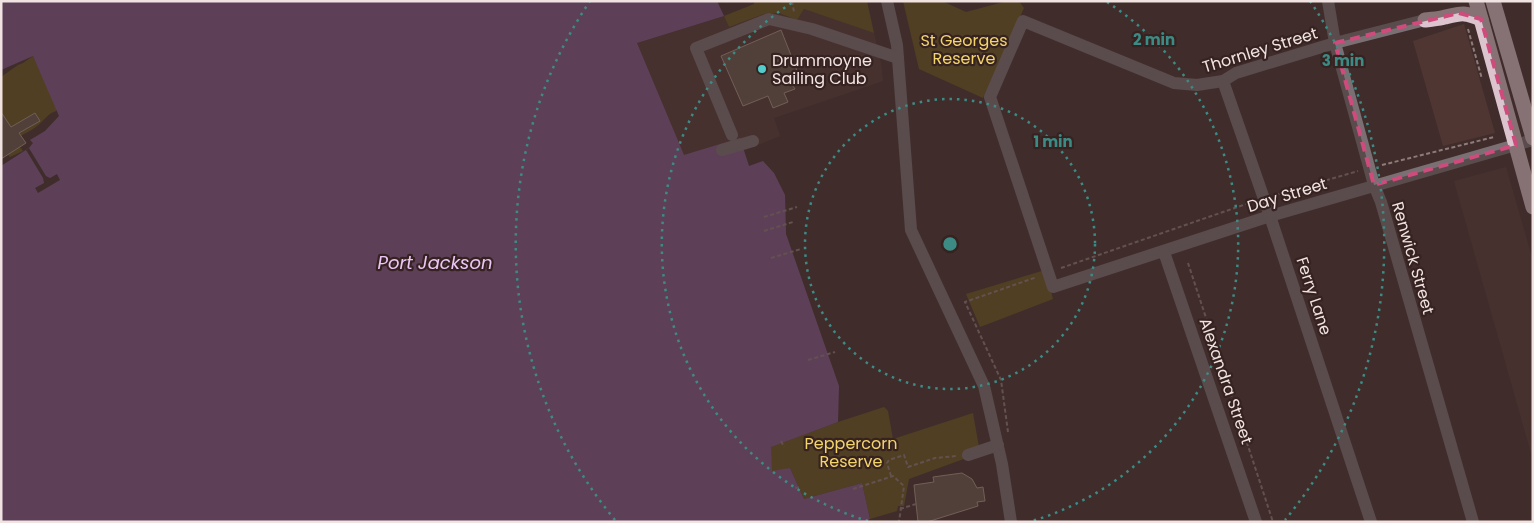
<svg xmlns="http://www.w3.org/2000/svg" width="1534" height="523" viewBox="0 0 1534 523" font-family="Poppins,sans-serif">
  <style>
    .built { fill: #4f3633 }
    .green { fill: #65541a }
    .water { fill: #82578f }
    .pier { fill: #402d2b }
    .building { fill: #67564a; stroke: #ac9a8c }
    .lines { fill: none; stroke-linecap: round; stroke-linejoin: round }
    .path { stroke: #8d7c7a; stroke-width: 2; stroke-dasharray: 4 2.5; stroke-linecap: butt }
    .minor { stroke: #7a7074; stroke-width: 12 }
    .highway { stroke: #dcc4ce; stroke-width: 15 }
    .marked { fill: none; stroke: #ce4b7c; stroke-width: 4; stroke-dasharray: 10 6; stroke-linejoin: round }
    .ring { fill: none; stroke: #3c8c85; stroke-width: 2.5; stroke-dasharray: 2.5 5 }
    .poi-dot { fill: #53cdcb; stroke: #362321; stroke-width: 2 }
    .labels { text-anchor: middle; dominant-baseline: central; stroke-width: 4.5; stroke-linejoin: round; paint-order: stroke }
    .park-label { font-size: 16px; fill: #f3d46a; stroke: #362321 }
    .street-label { font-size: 16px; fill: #f0e3e1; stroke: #362321 }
    .poi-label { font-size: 16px; fill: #f0e3e1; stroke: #362321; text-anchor: start }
    .water-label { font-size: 18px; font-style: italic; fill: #ecc6f7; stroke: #362321 }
    .centre { fill: #3c8c85; stroke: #362321; stroke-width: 2.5 }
    .ring-label { font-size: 15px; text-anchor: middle; font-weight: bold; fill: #3c8c85; stroke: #362321; stroke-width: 4.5; stroke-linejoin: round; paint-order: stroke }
  </style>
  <rect width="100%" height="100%" fill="#402d2b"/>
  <g class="built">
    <path d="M804,9L874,33L881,63L883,81L774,118L780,136L745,150L740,138L684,156L637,43L724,16L729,27L764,14L779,13L797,20Z"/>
    <path d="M1464,24L1495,133L1443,146L1413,41Z"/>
    <path d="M1506,167L1533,261V460L1454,181Z"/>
  </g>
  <g class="green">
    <path d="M754,1H867L874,33L804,9L797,20L779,13L764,14L729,27L724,16L754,4Z"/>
    <path d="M903,1H942L966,12L1007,1H1019L1024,8L983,98L919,69Z"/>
    <path d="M33,56L57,108L56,111C48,113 44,121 37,126C30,132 22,134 15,140L23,151L10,157L1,146V77L18,65L23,63Z"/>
    <path d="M1045,270L1053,299L980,327L966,294Z"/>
    <path d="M884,407L888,411L893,439L973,413L980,453L909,479L904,506H898L897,511L870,519L862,483L804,499L790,468L772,472L770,447L838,422Z"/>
  </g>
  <path class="water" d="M1,1H717L724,16L637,43L684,155L740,138L749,166L763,161L774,173L785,195L786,234L839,386L838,422L771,447L772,471L790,468L804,499L862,483L870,519L862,522H1V166L29,148L33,143L30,140L45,131L59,116L33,56L1,70Z"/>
  <path class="pier" d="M29,148L46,176L50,178L57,174L60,180L38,193L35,188L44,183L43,178L26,150Z"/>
  <g class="building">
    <path d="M781,30L802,83L793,86L795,89L784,93L788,102L773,108L768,96L743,106L721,56Z"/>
    <path d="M1,112L11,127L35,113L40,121L19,133L26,143L1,159Z"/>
    <path d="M962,473L972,479L977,488L983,487L985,501L977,502L978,506L927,522H918L914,485L934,482L933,477Z"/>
  </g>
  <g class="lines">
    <g class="path">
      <path d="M792,1L794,12"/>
      <path d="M1468,29L1482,79"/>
      <path d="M1382,165L1494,137"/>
      <path d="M1276,195L1358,171"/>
      <path d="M764,217L797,207"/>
      <path d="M764,231L793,222"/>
      <path d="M771,258L801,249"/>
      <path d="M1188,263L1273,522"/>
      <path d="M1061,268L1252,202"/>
      <path d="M808,360L835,352"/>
      <path d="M1008,432L1001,380L965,302L1037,277"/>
      <path d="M781,441L784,447"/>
      <path d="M891,476L887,463L889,460L904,455L908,467L935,458L956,456"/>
      <path d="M795,488L801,487"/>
      <path d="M853,489L893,476L904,486L899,522"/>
      <path d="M900,509L916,504"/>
    </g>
    <g class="minor">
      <path d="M887,1L897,45L911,230L984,386L1002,464L1011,522"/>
      <path d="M1328,1L1335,43L1374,185L1381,202L1473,522"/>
      <path d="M1425,20L1335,43L1236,73L1223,81L1197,85L1174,83L1023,21L990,97L1053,287L1270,216L1533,140"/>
      <path d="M1223,81L1270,216L1371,522"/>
      <path d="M732,135L696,48L769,19L812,29L898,58"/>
      <path d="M722,150L753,141"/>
      <path d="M1164,252L1256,522"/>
      <path d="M968,455L998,445"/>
    </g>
    <g class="highway">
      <path d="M1476,1L1533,207"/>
      <path d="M1493,1L1533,138"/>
      <path d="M1425,20C1432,19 1439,19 1445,17C1462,13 1465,12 1481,19"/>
    </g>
  </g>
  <path d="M0 0H1534V523H0ZM1459,13L1481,19L1516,145L1374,185L1335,43Z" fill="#402d2b" fill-opacity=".55" fill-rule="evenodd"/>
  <path class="marked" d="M1459,13L1481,19L1516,145L1374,185L1335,43Z"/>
  <g class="ring">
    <circle cx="950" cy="244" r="145"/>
    <path d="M868 521A289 289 0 0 1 793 2M1107 2A289 289 0 0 1 1032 521"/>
    <path d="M615 520A434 434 0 0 1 590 1M1310 1A434 434 0 0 1 1285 520"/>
  </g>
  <circle class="poi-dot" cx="762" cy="69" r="5"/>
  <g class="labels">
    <g class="park-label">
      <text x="964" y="40">St Georges<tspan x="964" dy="18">Reserve</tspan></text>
      <text x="851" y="443">Peppercorn<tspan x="851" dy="18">Reserve</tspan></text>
    </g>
    <g class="street-label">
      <text transform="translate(1260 50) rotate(-17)">Thornley Street</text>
      <text transform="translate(1287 195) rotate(-17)">Day Street</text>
      <text transform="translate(1413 258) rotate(74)">Renwick Street</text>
      <text transform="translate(1314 296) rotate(72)">Ferry Lane</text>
      <text transform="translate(1226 381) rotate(71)">Alexandra Street</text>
    </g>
    <g class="poi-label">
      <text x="772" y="60">Drummoyne<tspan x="772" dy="18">Sailing Club</tspan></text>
    </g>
    <g class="water-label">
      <text x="435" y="262">Port Jackson</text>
    </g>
  </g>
  <circle cx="950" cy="244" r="8" class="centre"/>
  <g class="ring-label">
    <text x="1154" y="45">2 min</text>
    <text x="1343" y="66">3 min</text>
    <text x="1053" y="147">1 min</text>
  </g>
  <rect width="1534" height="523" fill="none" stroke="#f0e3e1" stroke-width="5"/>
</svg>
